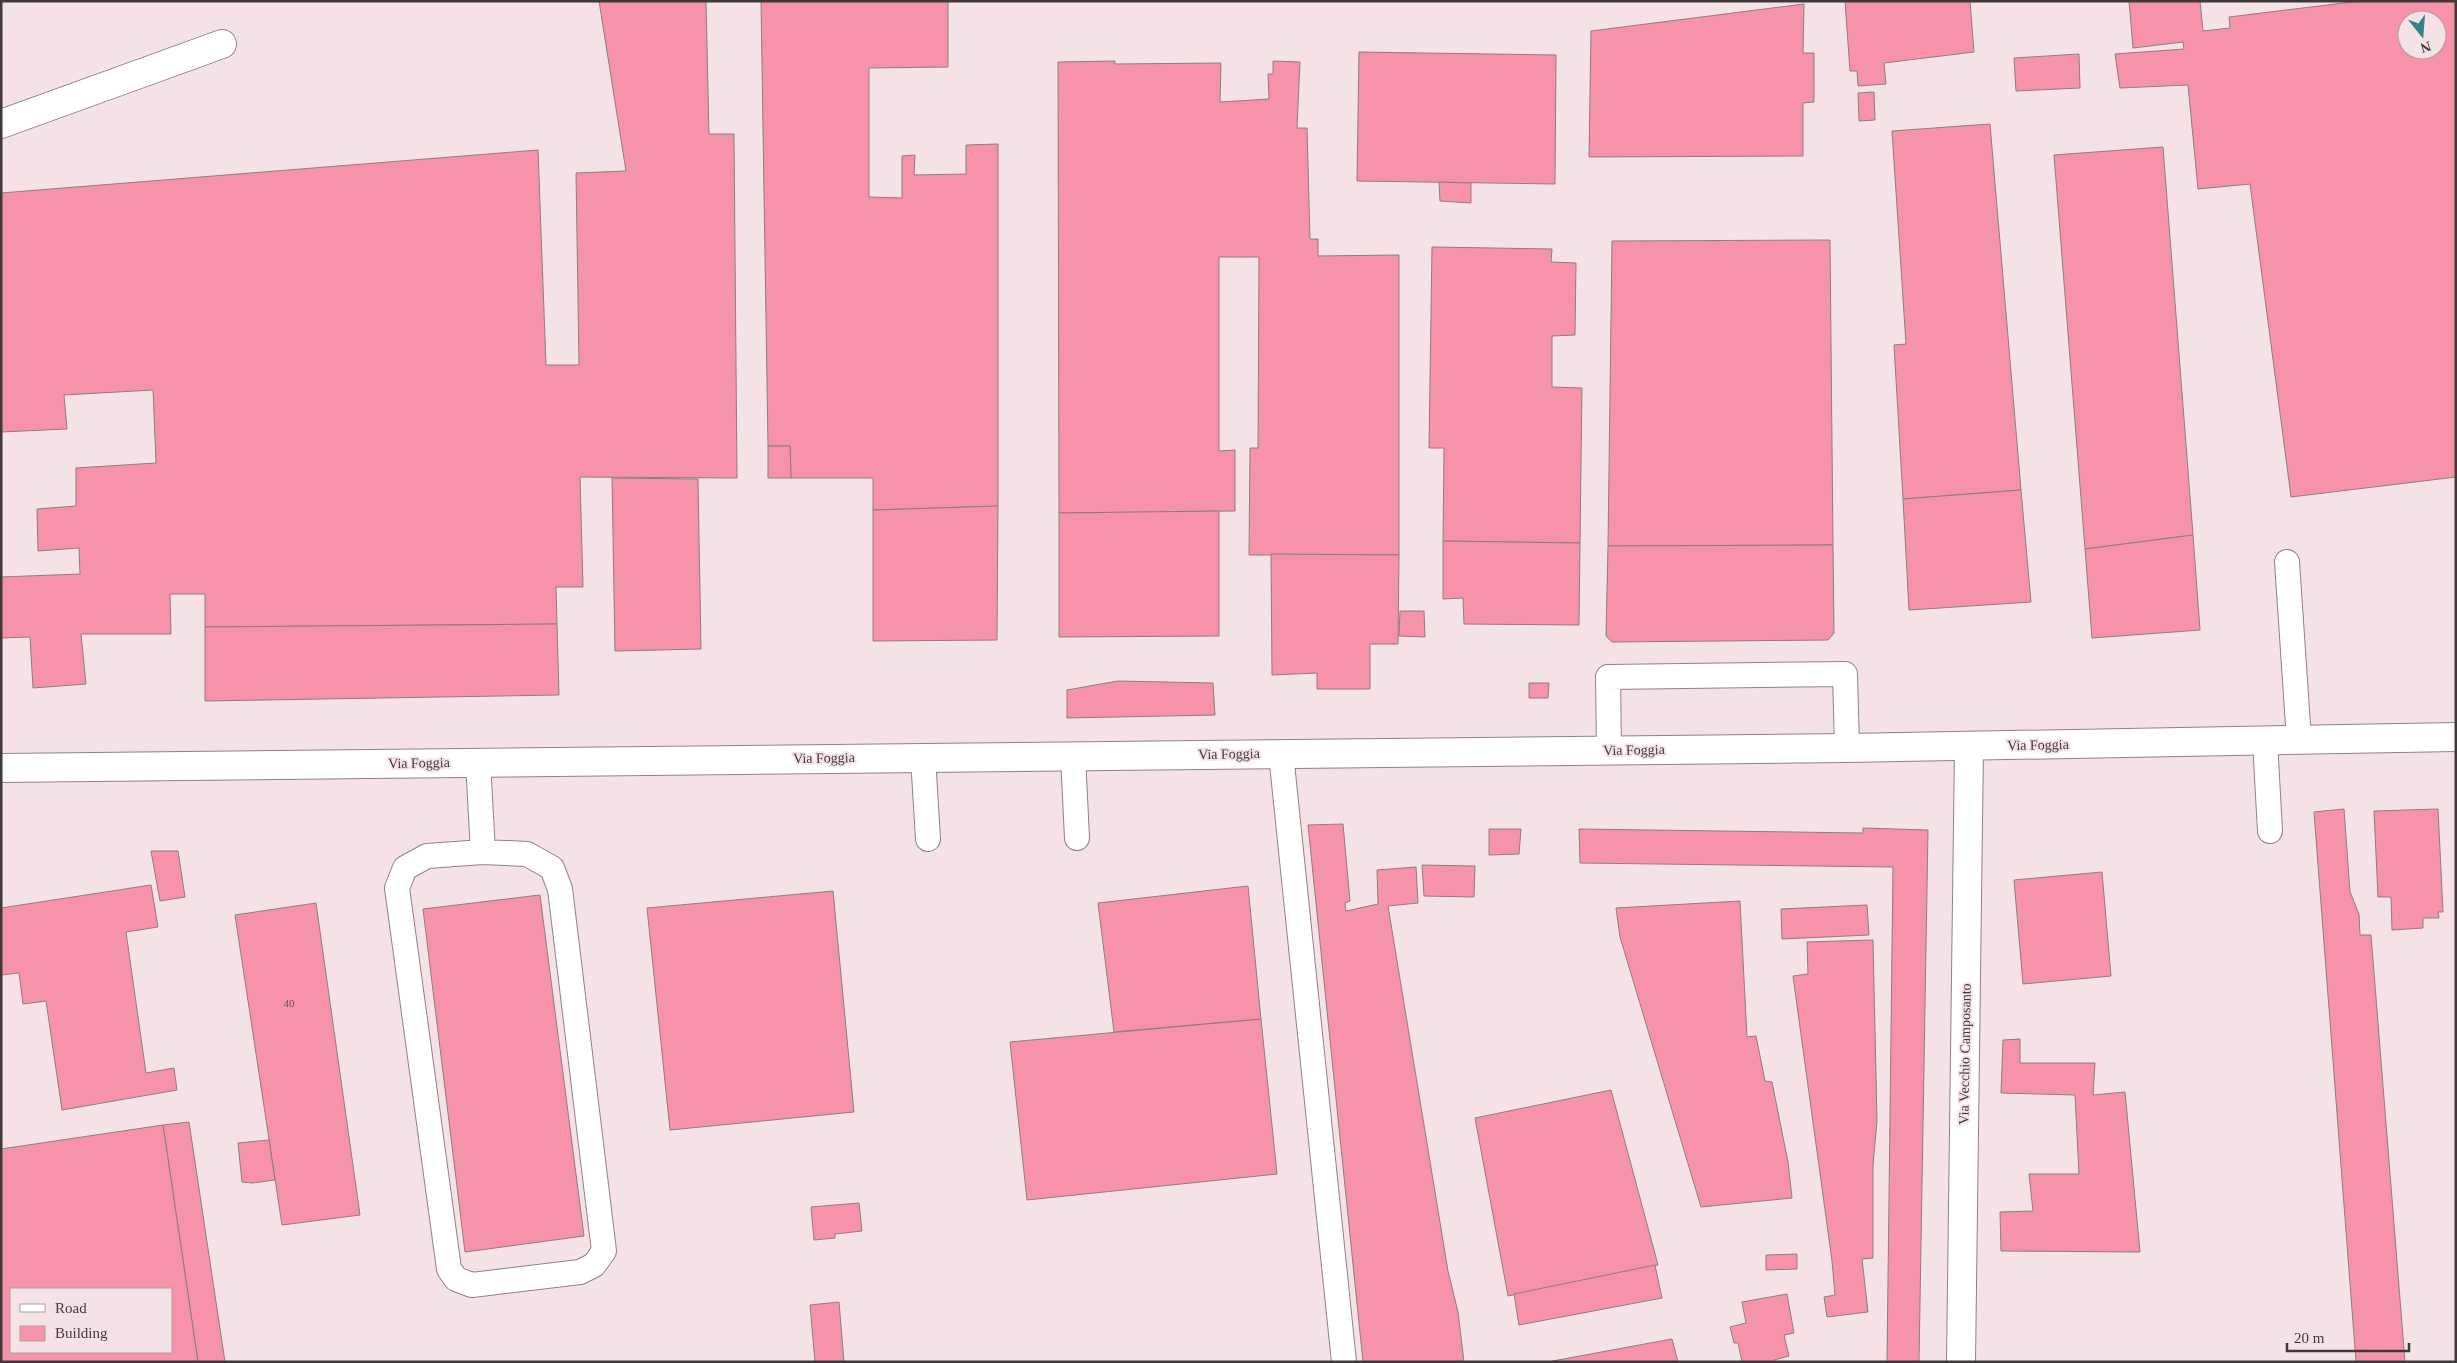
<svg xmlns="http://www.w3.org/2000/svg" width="2457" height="1363" viewBox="0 0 2457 1363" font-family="Georgia,serif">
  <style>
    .building { fill: #f693ab; stroke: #8e7d80; fill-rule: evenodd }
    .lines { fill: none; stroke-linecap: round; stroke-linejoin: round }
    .service-casing { stroke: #928184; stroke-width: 26 }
    .minor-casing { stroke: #928184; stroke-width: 30 }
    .secondary-casing { stroke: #928184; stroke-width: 30 }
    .service { stroke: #fff; stroke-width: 24 }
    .minor { stroke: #fff; stroke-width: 28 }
    .secondary { stroke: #fff; stroke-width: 28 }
    .labels { text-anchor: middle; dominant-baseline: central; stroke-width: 4; stroke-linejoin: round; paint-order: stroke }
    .number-label { font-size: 11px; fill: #6e5057 }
    .street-label { font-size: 14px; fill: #40393b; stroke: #f5e2e6 }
  </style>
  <rect width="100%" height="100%" fill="#f5e2e6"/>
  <g class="building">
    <path d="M599,1H706L709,134H734L737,478L580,477L583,587H556L557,624L205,627V594H170L171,634H81L86,684L33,688L30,637L1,638V577L80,574L79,548L38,551L37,509L76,506V468L156,463L153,390L64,395L67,429L1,432V193L538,150L546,365H579L576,173L626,171Z"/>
    <path d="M761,1H948V67L869,68V197L902,198V156L915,155L914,175L966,174V145L998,144V506L873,510V478H791L790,446H768Z"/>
    <path d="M1845,1H1970L1974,52L1884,63L1886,84L1858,86L1857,71H1850Z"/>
    <path d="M2129,1H2200L2203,31L2230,28L2229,17L2360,1H2456V477L2291,497L2250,184L2198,189L2188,85L2120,88L2115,54L2184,49L2183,42L2133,48ZM2407,20H2437V50H2407Z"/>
    <path d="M1804,4L1803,53H1814V102L1803,103V156L1589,157L1591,31Z"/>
    <path d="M1359,52L1556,55L1555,184L1357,181Z"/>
    <path d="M2079,54L2080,88L2016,91L2014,58Z"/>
    <path d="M1115,61V64L1221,63L1220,102L1269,99L1268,74H1273V61L1300,62L1297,128H1307L1310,239H1318V256L1399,255V555H1249L1250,448H1258L1259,257H1219V451L1235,450V511L1059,513L1058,62Z"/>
    <path d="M1874,92L1875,120L1859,121L1858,93Z"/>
    <path d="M1990,124L2021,490L1903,499L1894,345L1906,344L1892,131Z"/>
    <path d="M2163,147L2193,535L2085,549L2054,155Z"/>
    <path d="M1439,182L1471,183V203L1440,201Z"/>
    <path d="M1830,240L1833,545L1608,546L1612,241Z"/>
    <path d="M1432,247L1552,249L1551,262L1576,263L1575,335L1552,336V387L1582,388L1580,543L1443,541L1444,448H1429Z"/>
    <path d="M768,446H790L791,478H768Z"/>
    <path d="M612,478L698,479L701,649L615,651Z"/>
    <path d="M2021,490L2031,602L1909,610L1903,499Z"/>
    <path d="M998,506L997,640L873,641V510Z"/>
    <path d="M1219,511V636L1059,637V513Z"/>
    <path d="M2193,535L2200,630L2092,638L2085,549Z"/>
    <path d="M1443,541L1580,543L1579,625L1464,624L1463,598L1443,599Z"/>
    <path d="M1833,545L1834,633L1828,640L1612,642L1606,636L1608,546Z"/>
    <path d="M1271,554L1399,555L1398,644H1370V689H1317V673L1272,675Z"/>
    <path d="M1400,611H1424L1425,637L1399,636Z"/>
    <path d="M557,624L559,695L205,701V627Z"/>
    <path d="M1118,681L1213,683L1215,715L1067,718V690Z"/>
    <path d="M1529,683H1549L1548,698H1529Z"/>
    <path d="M2344,809L2350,892L2359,914L2360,935H2371L2405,1362H2356L2314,812Z"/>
    <path d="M2438,809L2443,912H2438L2439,918H2423V928L2392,930L2391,897H2378L2374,811Z"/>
    <path d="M1343,824L1350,901L1345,903L1346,911L1378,904L1377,870L1416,867L1418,903L1388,906L1448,1271L1458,1312L1464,1362H1363L1308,825Z"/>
    <path d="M1863,828L1928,830L1919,1362H1887L1893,867L1580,863L1579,829L1863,833Z"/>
    <path d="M1489,829H1521L1519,854L1489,855Z"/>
    <path d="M151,851H178L185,897L160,901Z"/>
    <path d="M1422,865L1475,866L1474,897L1424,896Z"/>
    <path d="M2102,872L2111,976L2023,984L2014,880Z"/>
    <path d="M151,885L158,927L126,932L146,1073L174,1068L177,1090L62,1110L46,1001L23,1004L19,973L1,975V908Z"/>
    <path d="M1248,886L1261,1019L1114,1032L1098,903Z"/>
    <path d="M833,891L854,1112L670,1130L647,908Z"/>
    <path d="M540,895L584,1236L465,1252L423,909Z"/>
    <path d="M1740,901L1747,1037L1756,1036L1765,1081L1772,1082L1788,1162L1792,1198L1701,1207L1620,937L1616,908Z"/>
    <path d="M316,903L360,1215L282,1225L235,915Z"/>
    <path d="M1867,905L1869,935L1782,939L1781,909Z"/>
    <path d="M1873,940L1877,1121L1873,1165V1258L1862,1259L1868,1312L1827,1317L1824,1297L1835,1295L1832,1261L1793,976L1808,974L1807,942Z"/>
    <path d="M1261,1019L1277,1174L1027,1200L1010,1042Z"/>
    <path d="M2020,1039V1063H2095L2093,1095L2125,1092L2140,1252L2001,1251L2000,1212L2033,1211L2029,1174H2079L2075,1095L2001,1093L2003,1040Z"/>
    <path d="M1611,1090L1658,1265L1508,1296L1475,1118Z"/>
    <path d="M189,1122L225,1362H198L163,1125Z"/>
    <path d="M163,1125L198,1362H1V1149ZM11,1289H171V1352H11Z"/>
    <path d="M269,1140L275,1180L253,1183L242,1182L238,1143Z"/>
    <path d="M859,1203L862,1231L835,1234V1238L814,1240L811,1207Z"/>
    <path d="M1797,1254V1269L1766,1270V1255Z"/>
    <path d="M1655,1265L1662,1298L1519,1325L1514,1294Z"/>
    <path d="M1787,1294L1794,1333L1784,1335L1789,1356L1774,1360L1775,1362H1742L1738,1343H1734L1730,1327L1746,1323L1742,1302Z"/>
    <path d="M839,1302L844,1362H815L810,1305Z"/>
    <path d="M1672,1339L1678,1362H1547Z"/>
  </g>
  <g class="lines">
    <g class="service-casing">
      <g id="service">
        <path d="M2287,562L2299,740"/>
        <path d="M2265,741L2270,831"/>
        <path d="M1609,750L1608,677L1845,674L1847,748"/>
        <path d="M1281,754L1344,1362"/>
        <path d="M1073,756L1077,838"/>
        <path d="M923,757L928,839"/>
        <path d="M478,762L483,852L427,856L405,868L397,888L449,1269L456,1279L472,1285L580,1272L594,1265L604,1251L560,889L552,868L527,854L483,852"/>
      </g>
    </g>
    <g class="minor-casing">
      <g id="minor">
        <path d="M1,124L222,44"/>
        <path d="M1961,1362L1969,746"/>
      </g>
    </g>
    <g class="secondary-casing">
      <path id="secondary" d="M1,768L1847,748L2456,737"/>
    </g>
    <use href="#service" class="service"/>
    <use href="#minor" class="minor"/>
    <use href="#secondary" class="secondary"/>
  </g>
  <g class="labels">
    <g class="number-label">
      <text x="289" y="1003">40</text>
    </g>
    <g class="street-label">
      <text transform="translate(2038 745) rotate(-1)">Via Foggia</text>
      <text transform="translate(1634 750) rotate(-1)">Via Foggia</text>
      <text transform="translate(1229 754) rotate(-1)">Via Foggia</text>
      <text transform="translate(824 758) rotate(-1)">Via Foggia</text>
      <text transform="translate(419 763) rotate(-1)">Via Foggia</text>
      <text transform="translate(1965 1054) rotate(-89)">Via Vecchio Camposanto</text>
    </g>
  </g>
  <rect width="2457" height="1363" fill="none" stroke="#40393b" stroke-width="5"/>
  <rect x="10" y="1288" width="162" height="65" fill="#f5e2e6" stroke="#ad9ea2"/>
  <rect x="20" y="1304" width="25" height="8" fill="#ffffff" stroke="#ad9ea2"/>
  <text x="55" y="1313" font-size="15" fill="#40393b">Road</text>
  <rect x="20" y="1326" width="25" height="15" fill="#f693ab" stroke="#ad9ea2"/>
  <text x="55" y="1338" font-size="15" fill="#40393b">Building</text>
  <g transform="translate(2422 35) rotate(163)"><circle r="24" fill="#f5e2e6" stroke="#ad9ea2"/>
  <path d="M0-4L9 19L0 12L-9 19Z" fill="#378083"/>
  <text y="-8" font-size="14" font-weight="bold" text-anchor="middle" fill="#40393b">N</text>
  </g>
  <path d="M2287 1343v8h122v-8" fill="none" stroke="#40393b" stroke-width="2.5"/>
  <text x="2294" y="1343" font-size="15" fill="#40393b" stroke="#f5e2e6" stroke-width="4" paint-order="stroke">20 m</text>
</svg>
